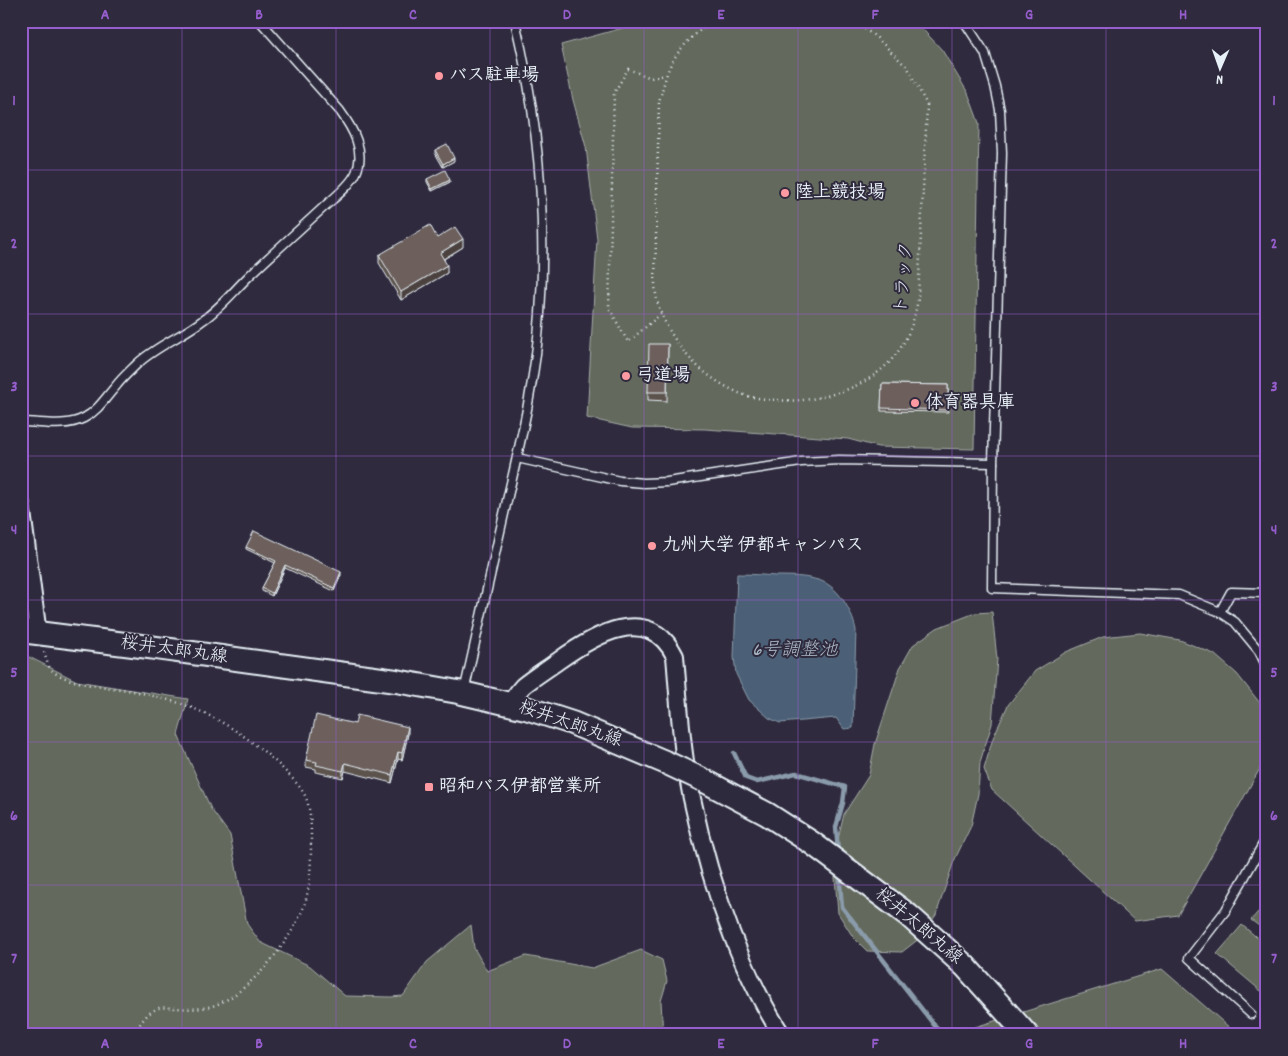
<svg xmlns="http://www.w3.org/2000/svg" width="1288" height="1056" viewBox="0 0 1288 1056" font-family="Dekko,'Klee One',sans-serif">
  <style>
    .green { fill: #63695c; stroke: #a6adaa }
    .water { fill: #4c6177; stroke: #8a9bab }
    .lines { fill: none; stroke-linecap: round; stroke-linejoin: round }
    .stream { stroke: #8a9bab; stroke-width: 4.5 }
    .lane-casing { stroke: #e8f1f8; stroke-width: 11 }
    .street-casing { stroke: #e8f1f8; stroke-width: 20 }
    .secondary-casing { stroke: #e8f1f8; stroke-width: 26 }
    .path { stroke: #e8f1f8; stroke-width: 2.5; stroke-dasharray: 1 4; stroke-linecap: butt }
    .lane { stroke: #2f2a3d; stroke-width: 8 }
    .street { stroke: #2f2a3d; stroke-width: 16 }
    .secondary { stroke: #2f2a3d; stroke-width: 22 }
    .secondary-bridge-casing { stroke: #e8f1f8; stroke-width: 26; stroke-linecap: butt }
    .secondary-bridge { stroke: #2f2a3d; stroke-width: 22 }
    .wall { fill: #5d524e; stroke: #e8f1f8 }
    .shaded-wall { fill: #4c4240; stroke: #e8f1f8 }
    .building { fill: #6c5f5b; stroke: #e8f1f8 }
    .grid { fill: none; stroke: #965dcd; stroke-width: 1; stroke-opacity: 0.55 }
    .poi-dot { fill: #ff9aa2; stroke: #2f2a3d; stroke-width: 2 }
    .labels { text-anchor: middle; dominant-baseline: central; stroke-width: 4; stroke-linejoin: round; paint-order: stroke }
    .poi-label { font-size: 18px; font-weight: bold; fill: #e8f1f8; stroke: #2f2a3d; text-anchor: start }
    .street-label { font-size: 18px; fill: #e8f1f8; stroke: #2f2a3d }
    .water-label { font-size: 19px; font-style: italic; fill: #aab7c4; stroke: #2f2a3d }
    .neatline { fill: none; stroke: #965dcd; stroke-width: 2 }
    .grid-label { font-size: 16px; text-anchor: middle; font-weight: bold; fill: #965dcd }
  </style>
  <rect width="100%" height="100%" fill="#2f2a3d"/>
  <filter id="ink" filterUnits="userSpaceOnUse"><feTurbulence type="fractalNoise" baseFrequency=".02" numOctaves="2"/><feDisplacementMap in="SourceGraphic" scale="10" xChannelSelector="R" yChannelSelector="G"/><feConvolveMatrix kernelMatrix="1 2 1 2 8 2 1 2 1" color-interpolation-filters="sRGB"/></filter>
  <g filter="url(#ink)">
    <g class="green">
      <path d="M648,21H915L942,50L968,93L979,123L974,449L878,447L848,439L705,429L632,428L587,418L597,239L586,147L573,100L561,45Z"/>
      <path d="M992,612L997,659L992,724L980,762L978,794L971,826L954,861L936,915L920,938L902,952L867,951L853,937L838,913L835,878L836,848L844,814L869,775L875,744L900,668L913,645L937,628L975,613Z"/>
      <path d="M1140,633L1180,640L1214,654L1237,674L1267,712V756L1178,915L1135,921L992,790L984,769L993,738L1008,705L1035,671L1066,652L1103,637Z"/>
      <path d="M21,653L77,681L188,699L178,735L211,809L230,835L247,924L260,942L310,966L345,996L391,997L403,996L427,962L471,925L474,948L487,971L526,956L592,968L641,950L662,960L667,981L661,1001L663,1035H21Z"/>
      <path d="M1267,902V932L1251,920Z"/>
      <path d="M1242,925L1267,946V996L1217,954Z"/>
      <path d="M1162,969L1238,1035H965L975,1027Z"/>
    </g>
    <path class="water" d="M737,574C750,574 763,575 776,576C790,576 805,576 818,580C838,585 852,611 856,630L853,728L844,729L836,718L780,723L769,718L749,700L736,674L734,657Z"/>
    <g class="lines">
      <g class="stream">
        <path d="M734,753L746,778L757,782L796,773L845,787L843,803L836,827L838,852"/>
        <path d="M839,872L842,907L942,1035"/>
      </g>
      <g class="lane-casing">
        <g id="lane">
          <path d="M964,21L985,53L995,86L1000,110L1002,153L993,463L992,588L1179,595L1220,612L1235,622L1259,651L1267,667"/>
          <path d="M21,422C43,422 64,428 84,418C98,411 106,397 116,386C122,378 130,371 137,364C156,346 183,336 203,320C220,308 232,293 247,278C272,254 299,230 325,206C335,197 350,186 356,173C366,151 353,129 340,111L260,21"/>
          <path d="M517,458L620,481L644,483L667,482L801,462L839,460L993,463"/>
          <path d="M1220,612L1231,592L1267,593"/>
          <path d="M464,692C479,626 494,561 508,496C522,436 536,375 540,314C547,215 538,117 515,21"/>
          <path d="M1251,1014L1189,958L1226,910L1267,837"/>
        </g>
      </g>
      <g class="street-casing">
        <g id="street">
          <path d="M21,504L38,634"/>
          <path d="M509,704C514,698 518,691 523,686C534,677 547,669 558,661C593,636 648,602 675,656C678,691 680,727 685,761C700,852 732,957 782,1035"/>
        </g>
      </g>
      <g class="secondary-casing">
        <g id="secondary">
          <path d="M21,631L149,647L396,681L458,692L526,708L572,723L667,763"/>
          <path d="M703,780L767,814L812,843L908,915L965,966L1027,1035"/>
        </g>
      </g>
      <g class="path">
        <path d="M711,21C696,34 679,47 670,66C665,77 663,89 659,101L655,284C656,307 665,325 678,344C694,366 714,382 739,393C751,398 765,399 777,400C798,402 816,399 837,393C884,378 911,348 918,298L927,105L908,68L876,37L853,21"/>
        <path d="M661,314L628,342L609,308L614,93L628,69L651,78L666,75"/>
        <path d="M44,652C47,661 48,670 57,674C83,688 114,686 142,693C156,697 171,700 185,705C222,719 258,743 285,771C293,779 302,788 306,798C311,811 311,826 311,839C311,861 311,885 304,906C292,939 254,987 222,1002C207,1010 191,1009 174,1008C170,1008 164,1007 159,1008C147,1012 139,1024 134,1035"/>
      </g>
      <use href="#lane" class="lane"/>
      <use href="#street" class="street"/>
      <use href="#secondary" class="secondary"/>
      <g class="secondary-bridge-casing">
        <path id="secondary-bridge" d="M667,763L703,780"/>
      </g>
      <use href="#secondary-bridge" class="secondary-bridge"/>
    </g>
    <g class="wall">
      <rect x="141" y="21" width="18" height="1"/>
      <path d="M435,150L454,161L443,167L435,153Z"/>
      <path d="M427,179L450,182L432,191L427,182Z"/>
      <path d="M437,238L463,247L444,259L447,273L401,300L379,263V255Z"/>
      <path d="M668,344L667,401L648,400V392Z"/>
      <path d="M882,384L948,385V412L881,411Z"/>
      <path d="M246,547L341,575L334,591L285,568L272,596L262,591V588L275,563L246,549Z"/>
      <path d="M355,724L408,734L402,760L398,759L392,783L345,771L343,778L316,772V769L306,767V760Z"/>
    </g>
    <g class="shaded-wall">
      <path d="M454,158V161L443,167V164Z"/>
      <path d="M450,180V182L432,191V189Z"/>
      <path d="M463,239V247L440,261V253Z"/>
      <path d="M447,265V273L401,300V292Z"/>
      <path d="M285,565V568L272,596V593Z"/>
      <path d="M341,572V575L334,591V588Z"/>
      <path d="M408,727V734L402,760V753Z"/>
      <path d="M398,752V759L392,783V775Z"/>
      <path d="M345,763V771L343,778V771Z"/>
    </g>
    <g class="building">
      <path d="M447,144L454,158L443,164L435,150Z"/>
      <path d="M445,170L450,180L432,189L427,179Z"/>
      <path d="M430,225L437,238L455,227L463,239L440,253L447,265L401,292L379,255Z"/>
      <path d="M649,344H668L667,392H648Z"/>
      <path d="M882,384L948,385V410L881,408Z"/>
      <path d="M254,531L341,572L334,588L285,565L272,593L262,588L276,561L246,547Z"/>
      <path d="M316,715L355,724L357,715L408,727L402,753L398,752L392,775L345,763L343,771L316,765L317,762L306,760Z"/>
    </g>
  </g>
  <path class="grid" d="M182,21V1035M336,21V1035M490,21V1035M644,21V1035M798,21V1035M952,21V1035M1106,21V1035M21,170H1267M21,314H1267M21,456H1267M21,600H1267M21,742H1267M21,885H1267"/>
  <g class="poi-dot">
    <circle cx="439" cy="76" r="5"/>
    <circle cx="785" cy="193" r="5"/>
    <circle cx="626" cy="376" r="5"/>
    <circle cx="915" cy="403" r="5"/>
    <circle cx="652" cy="546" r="5"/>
    <rect x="424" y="782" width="10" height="10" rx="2.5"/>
  </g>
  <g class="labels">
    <g class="poi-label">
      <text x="449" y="76">バス駐車場</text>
      <text x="795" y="193">陸上競技場</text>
      <text x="636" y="376">弓道場</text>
      <text x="925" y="403">体育器具庫</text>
      <text x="662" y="546">九州大学 伊都キャンパス</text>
      <text x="439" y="787">昭和バス伊都営業所</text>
    </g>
    <g class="street-label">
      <text transform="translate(905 278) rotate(-85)">トラック</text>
      <text transform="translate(174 651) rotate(8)">桜井太郎丸線</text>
      <text transform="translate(570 725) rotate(19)">桜井太郎丸線</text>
      <text transform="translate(918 927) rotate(40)">桜井太郎丸線</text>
    </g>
    <g class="water-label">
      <text x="795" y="651">6号調整池</text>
    </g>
  </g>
  <rect width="1288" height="1056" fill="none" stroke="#2f2a3d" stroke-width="55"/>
  <g transform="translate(1220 68) rotate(182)" stroke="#2f2a3d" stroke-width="4" paint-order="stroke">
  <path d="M0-4L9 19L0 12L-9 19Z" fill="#e8f1f8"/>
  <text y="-8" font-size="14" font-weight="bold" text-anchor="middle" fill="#e8f1f8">N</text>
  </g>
  <rect x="28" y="28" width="1232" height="1000" class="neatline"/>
  <g class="grid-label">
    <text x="105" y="19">A</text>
    <text x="259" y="19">B</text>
    <text x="413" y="19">C</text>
    <text x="567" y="19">D</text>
    <text x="721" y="19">E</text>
    <text x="875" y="19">F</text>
    <text x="1029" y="19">G</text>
    <text x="1183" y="19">H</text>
    <text x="14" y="105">1</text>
    <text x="1274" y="105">1</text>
    <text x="14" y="248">2</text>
    <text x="1274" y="248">2</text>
    <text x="14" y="391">3</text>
    <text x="1274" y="391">3</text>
    <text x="14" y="534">4</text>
    <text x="1274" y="534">4</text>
    <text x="14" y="677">5</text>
    <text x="1274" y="677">5</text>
    <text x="14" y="820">6</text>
    <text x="1274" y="820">6</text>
    <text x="14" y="963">7</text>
    <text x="1274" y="963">7</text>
    <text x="105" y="1048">A</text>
    <text x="259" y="1048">B</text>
    <text x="413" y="1048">C</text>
    <text x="567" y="1048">D</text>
    <text x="721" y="1048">E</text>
    <text x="875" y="1048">F</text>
    <text x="1029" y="1048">G</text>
    <text x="1183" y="1048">H</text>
  </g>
</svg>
